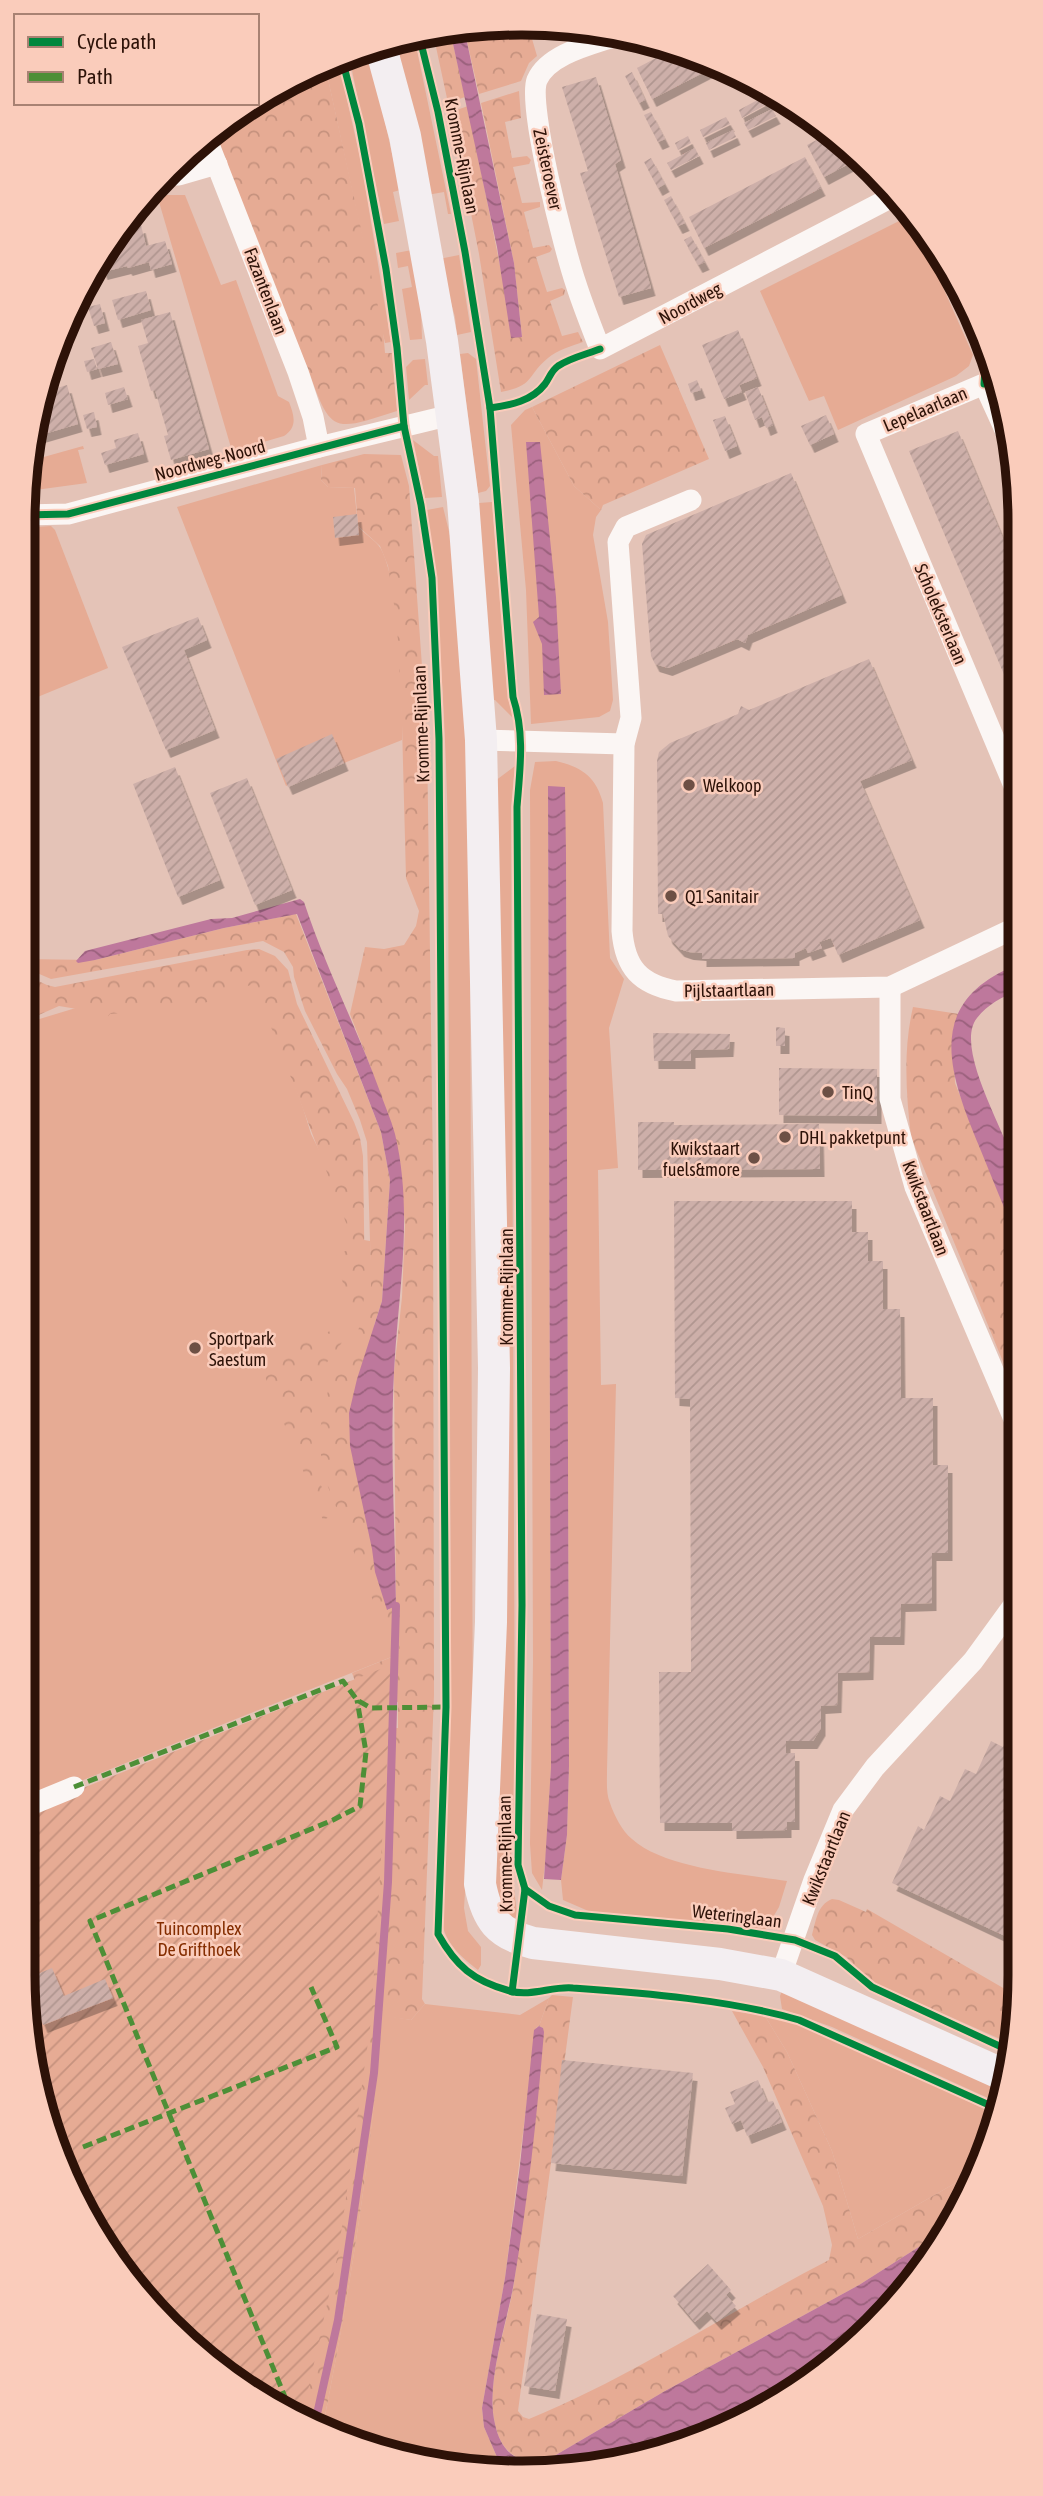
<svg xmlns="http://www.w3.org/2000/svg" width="1043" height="2496" viewBox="0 0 1043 2496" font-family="'Asap Condensed',sans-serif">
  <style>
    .green { fill: #e6ab94 }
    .forest { fill: url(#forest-crowns) }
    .garden { fill: url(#garden-furrows) }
    .water { fill: url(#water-waves) }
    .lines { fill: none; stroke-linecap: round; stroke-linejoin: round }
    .stream { stroke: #be789c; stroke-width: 8 }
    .building { fill: url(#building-hatch); filter: url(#shadow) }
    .street { stroke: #fbf6f4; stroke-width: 21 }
    .secondary { stroke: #f3eef1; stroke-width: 32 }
    .quiet { stroke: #4d8f37; stroke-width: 5; stroke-dasharray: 10 5; stroke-linecap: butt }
    .cycleway-casing { stroke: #faccbb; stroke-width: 11 }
    .cycleway { stroke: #00873e; stroke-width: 7 }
    .poi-dot { fill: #6d5045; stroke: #faccbb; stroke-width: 2.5 }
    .labels { text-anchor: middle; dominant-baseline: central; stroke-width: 5; stroke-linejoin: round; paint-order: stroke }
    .street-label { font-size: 18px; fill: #2d1208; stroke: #faccbb }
    .poi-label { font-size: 18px; fill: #2d1208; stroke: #faccbb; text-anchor: start }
    .park-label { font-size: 18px; fill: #842d00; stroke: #faccbb }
    .rim { fill: none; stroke: #2d1208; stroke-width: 9 }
  </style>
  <defs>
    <pattern id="forest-crowns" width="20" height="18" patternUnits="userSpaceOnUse" patternTransform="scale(1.75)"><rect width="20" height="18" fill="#e6ab94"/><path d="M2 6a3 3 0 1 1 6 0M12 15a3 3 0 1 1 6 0" fill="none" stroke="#c6927e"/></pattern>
    <pattern id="garden-furrows" width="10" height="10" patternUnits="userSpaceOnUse" patternTransform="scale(1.75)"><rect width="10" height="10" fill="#e6ab94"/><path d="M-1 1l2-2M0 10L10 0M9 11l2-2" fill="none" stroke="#c6927e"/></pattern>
    <pattern id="water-waves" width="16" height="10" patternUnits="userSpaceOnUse" patternTransform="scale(1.75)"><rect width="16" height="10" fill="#be789c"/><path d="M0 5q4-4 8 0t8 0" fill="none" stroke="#9b617d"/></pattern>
    <pattern id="building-hatch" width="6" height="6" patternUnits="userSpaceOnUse" patternTransform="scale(1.75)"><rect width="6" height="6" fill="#cdafa9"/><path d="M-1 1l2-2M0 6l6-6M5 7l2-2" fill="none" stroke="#b09690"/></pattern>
    <filter id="shadow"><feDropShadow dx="4.5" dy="8" stdDeviation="0" flood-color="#0004"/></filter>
  </defs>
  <rect width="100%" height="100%" fill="#e4c3b7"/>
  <g class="green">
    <path d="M414,36L451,214H448L444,192L427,195L392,40Z"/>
    <path d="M369,49L400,190L393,192L399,221L384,224L349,56Z"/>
    <path d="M338,60L361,162L391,342L385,343L325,65Z"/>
    <path d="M157,195H185L221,285L236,280L278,396L289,402C294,415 298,427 284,436L232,451Z"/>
    <path d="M911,215L973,355L969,366L956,376L838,430L824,396L809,401L760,291Z"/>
    <path d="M412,250L421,308L422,339L410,340L402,289L412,287L408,266L398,268L396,253Z"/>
    <path d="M459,255L471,332L457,335L455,317L439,259Z"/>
    <path d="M468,353L476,359L490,486L486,491L478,493L460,354Z"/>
    <path d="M425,359L428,385H425L409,400L406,367L413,360Z"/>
    <path d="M532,407L574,486L601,510L596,517L593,535L608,622L613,700L610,711L599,717L531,724L526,590L511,425L525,410Z"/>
    <path d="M413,440L434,456H438L442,497L425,498Z"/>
    <path d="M83,446L84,449L78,450L87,483L28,491L33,460Z"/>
    <path d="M322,465L321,480L328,487L354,488L358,526C364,534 376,540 381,549C401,588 403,694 402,740L286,786L177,507Z"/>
    <path d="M492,502L507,689L513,718L495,700H489L479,503Z"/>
    <path d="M443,507L455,556L467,753L470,914L473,1769L464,1908L468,1931L481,1947V1965L478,1970C463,1958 448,1946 443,1927L451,1691L448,839C446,729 440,620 427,510Z"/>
    <path d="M51,526L55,530L108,668L23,703V528Z"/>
    <path d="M556,761C582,767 596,777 603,803L610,958L624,979L609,1028L618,1168L598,1170L601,1385L616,1384L607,1771C607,1781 606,1794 610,1803C614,1815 622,1831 632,1839C665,1869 744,1874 787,1881L779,1907L766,1929L593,1913L563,1900L561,1880L567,1835L569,1766L566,853L548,787L551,1767L547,1846L542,1890L532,1873L530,1844L533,1662L530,790L535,762Z"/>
    <path d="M515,766L511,807L515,1770L511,1863L517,1914L515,1919L512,1920L500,1905L493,1882L495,781Z"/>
    <path d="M247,956L303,1108L311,1134L364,1240L370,1241L388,1610L396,1606L399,1654L23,1804V1024Z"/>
    <path d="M782,1991L1002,2087L999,2103L832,2027L782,2009L780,1996Z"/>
    <path d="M549,1998L539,2026L536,2028L505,2278L482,2408L484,2427L500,2464L498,2471L425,2464L323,2426C350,2290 372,2153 382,2015L411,2020L425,2004L520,2015Z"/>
    <path d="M765,2016L791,2022L851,2046L997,2115L994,2135L978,2170L858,2239L832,2151L787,2052Z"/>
  </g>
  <g class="forest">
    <path d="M489,24L528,25L537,56L529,63L521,81L479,94L464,28Z"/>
    <path d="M450,30L465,97L448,103L433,33Z"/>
    <path d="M325,65L383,329L385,353H392L397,411C332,432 331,434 308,369L208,135L218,126L301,74Z"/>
    <path d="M519,91L521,118L505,122L512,158L527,156L531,160L529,164L513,167L522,203L540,202V207L524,212L533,248L549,245L552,249L550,252L536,257L547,292L562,288L565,290L564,295L550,301L562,336L578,332L583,342C572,346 557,350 548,358C527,375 535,386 501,392L479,254L451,112L468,106L505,291L522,337L514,263L481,103Z"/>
    <path d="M660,345L709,459L603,505L601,510L574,486L532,407Z"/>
    <path d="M364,454L401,455L409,486L427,735L433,1171L434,1695L422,1999L425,2004L411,2020L382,2016C372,2154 350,2290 323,2426L290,2413L322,2249L369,1729L398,1728V1702L365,1707L352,1673L399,1654L396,1606L394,1372L402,1297L405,1225L400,1173L372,1071L350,1014L365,947L384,949L404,945L416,926L419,911L406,878L402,725L397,624L388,566L380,546L358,526L355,488L328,487L321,480L322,465Z"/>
    <path d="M296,914L381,1132L390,1180L382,1301L357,1379L349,1413L350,1446L372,1549L375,1572L388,1610L393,1607V1629L385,1631L323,1474L319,1434L329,1386L336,1367L350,1347L367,1311L371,1286L370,1241L367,1142L360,1120L347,1089L337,1074L305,1011L294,977L293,967L284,952L263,941L51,979L23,967V959L95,960L224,928Z"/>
    <path d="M259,949L275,956L288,970L297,1004L354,1122L360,1138L363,1156L365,1293C361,1323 340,1344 323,1368C310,1389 309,1445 315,1469C320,1485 328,1500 334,1515L323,1520L258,1359L356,1321L334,1257L355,1246C321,1159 290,1070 253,984L174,1015L172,1009L110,1014L104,1021L83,1010L59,1006L23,1022V974L47,985L55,987L247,950Z"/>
    <path d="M913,1007L959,1014L953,1031L955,1083L1018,1241L1019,1401L911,1137C906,1094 903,1049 913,1007Z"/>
    <path d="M832,1899L839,1900L866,1912L867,1909L1017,1996L1009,2043L872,1982L846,1957L815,1940L812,1935C816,1921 817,1905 832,1899Z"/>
    <path d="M23,1977L146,2303L89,2224L48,2126Z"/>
    <path d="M552,1995L573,1997L518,2411L523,2417L529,2419C634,2376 728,2312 829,2260L832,2245L823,2206L763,2067L732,2011L765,2016L787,2052L832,2151L858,2239L978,2170L954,2224L934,2251L925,2243L859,2285L665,2391L544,2462C517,2463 501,2452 495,2424C485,2381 507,2327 514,2283C526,2198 533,2113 543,2028L539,2026L549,1998Z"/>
  </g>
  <path class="garden" d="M393,1664L371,2021L338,2254L302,2418L272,2407L146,2303L118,2263L37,2059L23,1974V1812Z"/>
  <g class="water">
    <path d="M464,28L514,263L522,337L511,338L497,247L450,30Z"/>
    <path d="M526,442H540L556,597L561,694L544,695L542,644L533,622L539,617Z"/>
    <path d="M548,786L565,787L566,853L569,1766L567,1835L561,1880L544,1879L551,1767Z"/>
    <path d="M300,899L304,902C325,966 356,1026 379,1089C384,1104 391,1119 395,1134C414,1214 398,1292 394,1372C390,1449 395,1528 396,1606L387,1610L375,1572L372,1549L350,1446L349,1413L357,1379L382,1301L390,1180L381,1132L297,914L224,928L95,960L78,963L76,961L85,951L211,919L232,918Z"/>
    <path d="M1017,965V991C1002,997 988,1004 977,1018C953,1048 1008,1136 1017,1171C1022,1187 1018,1223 1018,1241C1005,1210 992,1178 979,1146C949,1073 923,1002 1017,965Z"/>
    <path d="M539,2026L543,2028L544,2032C537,2116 528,2199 514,2282C507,2324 485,2383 495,2424C501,2452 517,2464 544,2462L665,2391L859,2285L925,2243L934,2251L897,2303L771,2407L618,2464L521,2473L498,2471L500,2464L484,2427L482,2408L505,2278L520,2165L534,2030Z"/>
  </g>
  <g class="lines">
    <path class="stream" d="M315,2423L338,2320L374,2073L388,1882L396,1606"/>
  </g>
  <g class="building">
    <path d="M675,48L716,66L652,99L637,68Z"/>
    <path d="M632,72L645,100L639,103L625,76Z"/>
    <path d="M596,77L621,160L615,164L651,288L619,297L580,173L588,171L562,87Z"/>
    <path d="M765,96L769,103L742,118L739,110Z"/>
    <path d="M772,109L776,116L748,130L744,123Z"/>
    <path d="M651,112L665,139L658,142L644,115Z"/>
    <path d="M726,117L730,124L703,137L700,130Z"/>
    <path d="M733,130L736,137L709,150L706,143Z"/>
    <path d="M828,134L856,160L824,177L807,145Z"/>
    <path d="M688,136L691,143L678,150L675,143Z"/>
    <path d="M695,148L699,156L671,170L667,163Z"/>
    <path d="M805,157L821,188L704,248L689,217Z"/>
    <path d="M651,158L665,184L658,188L644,162Z"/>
    <path d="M671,196L685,223L678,226L664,200Z"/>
    <path d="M141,225L146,246L165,241L172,264L151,270L149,262L128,268L127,266L103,272L101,266L91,269L119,231Z"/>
    <path d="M691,236L705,262L698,265L684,240Z"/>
    <path d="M146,291L151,310L118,320L112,300Z"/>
    <path d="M100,304L105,323L94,326L88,307Z"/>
    <path d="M170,312L209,449L171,460L164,436L168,435L155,390L151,391L138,346L148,343L141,320Z"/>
    <path d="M738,330L757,378L739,385L742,392L724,399L702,345Z"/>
    <path d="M111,342L118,364L98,369L91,348Z"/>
    <path d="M94,359L97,369L87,372L84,361Z"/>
    <path d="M697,380L701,390L691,393L688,384Z"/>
    <path d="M67,385L78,424L37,436L42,403L46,402L44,392Z"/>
    <path d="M124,387L128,399L108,405L105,393Z"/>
    <path d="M758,387L773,425L766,428L762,417L755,420L745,392Z"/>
    <path d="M94,412L97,427L87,429L83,415Z"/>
    <path d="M826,415L834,434L810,445L801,426Z"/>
    <path d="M725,416L737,446L725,451L713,420Z"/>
    <path d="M958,431L1014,565L1016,564L1017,705L909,451Z"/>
    <path d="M138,433L144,454L105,465L101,453L116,448L114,440Z"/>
    <path d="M791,473L842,595L748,635L745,643L737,639L668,668L655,664L651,656L642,544L646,535Z"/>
    <path d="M357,514L359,535L335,538L333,517Z"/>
    <path d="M198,617L207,640L184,650L215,730L166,750L122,647Z"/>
    <path d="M869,659L912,760L860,781L920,920L838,955L831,938L819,942L822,948L808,953L806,948L795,953V958L702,959V953L689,952L680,949L668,936L663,914H658L657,761L659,752L670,743L738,714L741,706L749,710Z"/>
    <path d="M332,734L344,763L288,787L276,759Z"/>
    <path d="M175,767L220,880L178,897L133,784Z"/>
    <path d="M247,778L292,890L255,905L210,793Z"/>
    <path d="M1017,854V866L1011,868L1006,858Z"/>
    <path d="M776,1027L785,1028V1046H776Z"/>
    <path d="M653,1033L730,1034L729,1049L691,1050V1061H654Z"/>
    <path d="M779,1068L877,1069V1116L779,1115Z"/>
    <path d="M638,1122H674V1125L819,1124L820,1169L638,1170Z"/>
    <path d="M674,1201H852V1232H868V1261H883V1309H900L901,1398H933V1465H948V1553H932V1603L901,1604L900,1637H870L869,1672L838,1673L837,1705L821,1706V1728L813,1741H786V1753H795V1822H787V1830L732,1831V1823H660L659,1672H691L690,1399L675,1398Z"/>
    <path d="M1019,1710L1020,1864V1943L892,1883L918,1826L924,1830L940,1796L950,1801L965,1769L976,1774L991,1741L1003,1747Z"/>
    <path d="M52,1968L64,1996L105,1979L113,1998L43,2025L31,1994L39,1991L33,1976Z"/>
    <path d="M562,2060L693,2073L682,2176L551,2163Z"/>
    <path d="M758,2080L767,2102L773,2101L782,2122L747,2136L741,2120L732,2124L725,2108L735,2104L730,2092Z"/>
    <path d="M708,2264L731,2290L726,2295L736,2306L717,2322L707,2311L695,2322L673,2296Z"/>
    <path d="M537,2314L567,2319L555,2391L524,2386Z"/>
  </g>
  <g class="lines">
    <g class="street">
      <path d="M619,35C594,44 549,53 537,80C527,105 565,252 576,284C583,306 592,328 600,349L894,196"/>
      <path d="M206,137L298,372L313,417L319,447"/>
      <path d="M166,175H179L217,164"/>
      <path d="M1015,452L984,384L866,434L1017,793"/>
      <path d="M691,500L626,527L618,542L631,718L624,744L622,931C625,968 640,984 676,991L890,987L1017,927"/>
      <path d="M24,515L68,514L319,447L451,415"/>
      <path d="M481,740L624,744"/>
      <path d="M890,987V1099L915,1187L1019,1431"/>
      <path d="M23,1808L74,1787"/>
      <path d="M781,1975L814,1880L843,1810L875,1767L973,1661L1013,1606L1019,1587"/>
    </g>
    <path class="secondary" d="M380,44L405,136L442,341L463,501L481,740L494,1368L491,1622L480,1884C487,1920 498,1934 533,1943L720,1964L781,1975L1004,2075"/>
    <g class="quiet">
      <path d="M74,1787L343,1681L357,1700L371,1708L446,1707"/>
      <path d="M83,2147L337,2047L311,1987"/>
      <path d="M292,2414L90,1921L333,1820L360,1806L366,1752L357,1700"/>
    </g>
    <g class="cycleway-casing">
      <g id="cycleway">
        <path d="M419,35L438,112L465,252L490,408L513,697C525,734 520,769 517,807L522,1605L518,1865L525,1889L512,1992"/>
        <path d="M342,59L359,124L386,269L397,348L404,426L421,505L432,578L439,739L446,1707L438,1934C456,1966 473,1981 510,1991C531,1997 552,1986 573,1988C645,1993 730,2000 799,2020L998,2109"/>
        <path d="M958,289L986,355L984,384"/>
        <path d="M490,408C511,405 532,401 545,384C550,377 551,371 558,366C570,358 587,354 600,349"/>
        <path d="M24,515L68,514L404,426"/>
        <path d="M525,1889L549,1906L575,1915L728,1929L795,1940L835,1956L872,1987L1008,2050"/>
      </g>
    </g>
    <use href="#cycleway" class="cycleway"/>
  </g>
  <g class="poi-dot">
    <circle cx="689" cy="785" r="7"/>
    <circle cx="671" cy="896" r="7"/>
    <circle cx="828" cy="1092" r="7"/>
    <circle cx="785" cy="1137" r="7"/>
    <circle cx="754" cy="1158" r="7"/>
    <circle cx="195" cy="1348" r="7"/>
  </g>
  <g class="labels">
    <g class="street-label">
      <text transform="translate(462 156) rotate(79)">Kromme-Rijnlaan</text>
      <text transform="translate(548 169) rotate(78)">Zeisteroever</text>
      <text transform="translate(266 291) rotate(69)">Fazantenlaan</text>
      <text transform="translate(690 303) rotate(-28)">Noordweg</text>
      <text transform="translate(925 409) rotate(-23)">Lepelaarlaan</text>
      <text transform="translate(210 460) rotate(-15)">Noordweg-Noord</text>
      <text transform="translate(941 614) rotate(67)">Scholeksterlaan</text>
      <text transform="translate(421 724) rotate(-92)">Kromme-Rijnlaan</text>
      <text transform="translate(729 990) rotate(-1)">Pijlstaartlaan</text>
      <text transform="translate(926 1208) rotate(69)">Kwikstaartlaan</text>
      <text transform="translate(506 1287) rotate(-90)">Kromme-Rijnlaan</text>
      <text transform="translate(505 1854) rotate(-91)">Kromme-Rijnlaan</text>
      <text transform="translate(826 1858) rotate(-68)">Kwikstaartlaan</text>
      <text transform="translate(737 1916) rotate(7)">Weteringlaan</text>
    </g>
    <g class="poi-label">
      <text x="703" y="785">Welkoop</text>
      <text x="685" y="896">Q1 Sanitair</text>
      <text x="842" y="1092">TinQ</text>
      <text x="799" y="1137">DHL pakketpunt</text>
      <text x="740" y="1148" text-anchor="end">Kwikstaart<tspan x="740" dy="21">fuels&amp;more</tspan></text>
      <text x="209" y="1338">Sportpark<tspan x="209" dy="21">Saestum</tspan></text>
    </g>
    <g class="park-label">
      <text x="199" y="1928">Tuincomplex<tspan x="199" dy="21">De Grifthoek</tspan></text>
    </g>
  </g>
  <path d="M0 0H1043V2496H0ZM521 35H522A486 486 0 0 1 1008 521V1975A486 486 0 0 1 522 2461H521A486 486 0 0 1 35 1975V521A486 486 0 0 1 521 35Z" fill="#faccbb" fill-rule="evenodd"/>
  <path class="rim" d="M521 35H522A486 486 0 0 1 1008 521V1975A486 486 0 0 1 522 2461H521A486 486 0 0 1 35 1975V521A486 486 0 0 1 521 35Z"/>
  <rect x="14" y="14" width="245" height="91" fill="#faccbb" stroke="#a88273" stroke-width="2"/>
  <rect x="28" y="37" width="35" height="10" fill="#00873e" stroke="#a88273" stroke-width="2"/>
  <text x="77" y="49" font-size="21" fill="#2d1208">Cycle path</text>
  <rect x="28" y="72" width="35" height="10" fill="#4d8f37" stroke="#a88273" stroke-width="2"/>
  <text x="77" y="84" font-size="21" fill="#2d1208">Path</text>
</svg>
